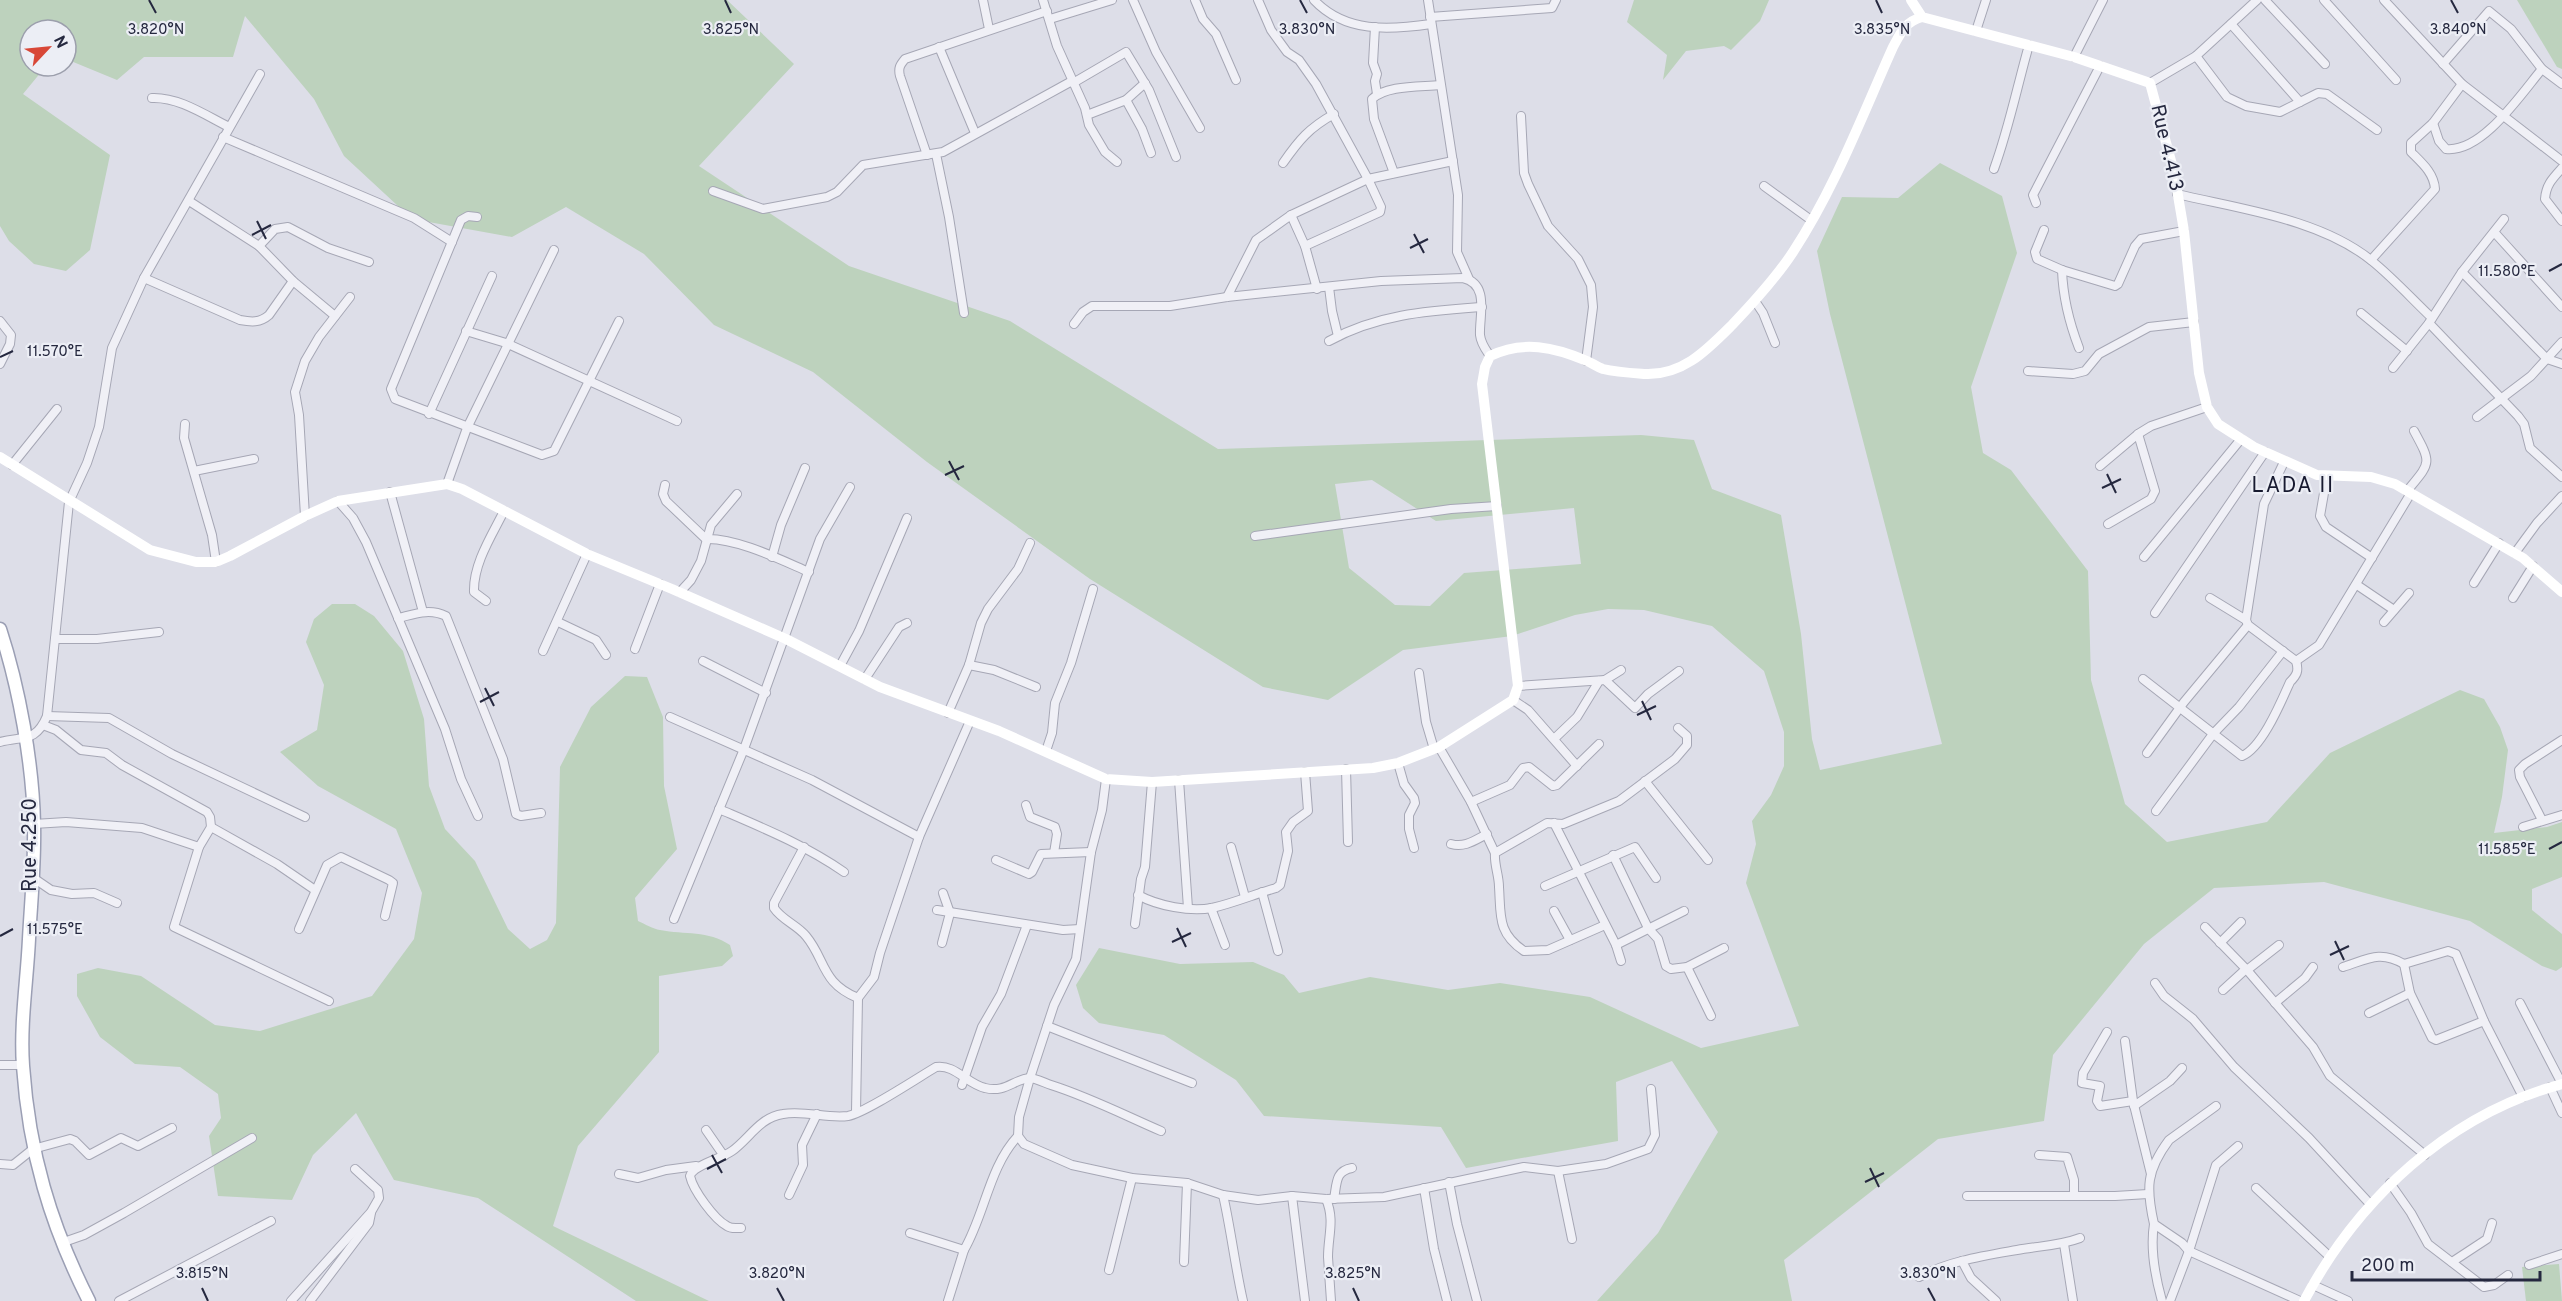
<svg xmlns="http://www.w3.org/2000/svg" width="2562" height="1301" viewBox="0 0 2562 1301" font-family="Overpass,sans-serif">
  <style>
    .green { fill: #bdd2bd; fill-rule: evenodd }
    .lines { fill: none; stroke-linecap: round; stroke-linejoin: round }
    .street-casing { stroke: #a6a7b5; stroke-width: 10 }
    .primary-casing { stroke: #9b9fb4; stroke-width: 15 }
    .street { stroke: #f0f0f6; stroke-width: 8 }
    .secondary { stroke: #fff; stroke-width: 10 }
    .primary { stroke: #fff; stroke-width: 12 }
    .ticks { fill: none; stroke: #25283f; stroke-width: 2 }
    .labels { text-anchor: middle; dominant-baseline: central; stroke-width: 4.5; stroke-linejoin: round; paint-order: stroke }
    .street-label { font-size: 20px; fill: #25283f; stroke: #eceef5 }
    .quarter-label { font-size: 22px; letter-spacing: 1.5px; fill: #181a30; stroke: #eceef5 }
    .ticks-label { font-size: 15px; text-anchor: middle; fill: #25283f; stroke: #eceef5; stroke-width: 4.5; stroke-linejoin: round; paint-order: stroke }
  </style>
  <rect width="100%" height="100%" fill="#dddee8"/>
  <g class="green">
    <path d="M0,0H727L794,64L699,166L849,266L1010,321L1218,449L1641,435L1694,440L1712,489L1781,515L1801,634L1812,739L1820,770L1942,744L1830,314L1817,251L1842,197L1898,198L1940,163L2002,196L2017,253L1971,387L1983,453L2011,470L2088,571L2091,680L2125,804L2167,842L2267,822L2330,753L2460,690L2484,699L2500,727L2508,750L2502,797L2494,833L2547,827L2562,822V877L2532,889V910L2562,934V967L2556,971L2542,966L2470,921L2324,882L2214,888L2144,944L2053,1055L2044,1121L1938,1139L1784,1260L1792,1301H1597L1658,1233L1718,1132L1672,1061L1616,1082L1618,1141L1466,1168L1441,1127L1264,1116L1236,1080L1164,1035L1099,1023L1083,1008L1076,985L1099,948L1180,964L1253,962L1284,975L1299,993L1370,977L1448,990L1500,983L1590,997L1701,1048L1799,1026L1746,883L1756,844L1752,821L1771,795L1784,766V732L1764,671L1712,626L1644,610L1608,609L1575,615L1512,636L1403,650L1328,700L1263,687L1090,579L927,462L813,372L714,325L644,254L566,207L512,237L412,219L344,156L314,99L245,16L233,57H144L117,80L66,59V30H30V66H46L23,94L110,155L90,250L66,271L34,264L9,241L0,226ZM1372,480L1436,521L1574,508L1581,564L1464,573L1430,606L1395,605L1349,568L1335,484Z"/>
    <path d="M1634,0H1769L1760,21L1731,50L1724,46L1686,51L1663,80L1667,55L1627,22Z"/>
    <path d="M2517,0H2562V69L2557,67Z"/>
    <path d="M332,604H355L374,616L403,651L424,719L429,786L445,829L475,861L508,929L530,949L547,940L556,923L560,767L591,707L625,676L647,677L663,717L664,786L677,849L635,898L638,921C645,924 653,929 660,930C685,935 708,930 730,945L733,956L722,966L659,976V1052L578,1146L553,1226L709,1301H636L478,1198L394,1180L356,1113L313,1155L292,1200L218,1196L209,1136L221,1118L218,1094L180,1067L135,1064L100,1037L77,996V974L98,968L141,976L215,1025L260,1031L372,996L414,939L422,893L396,829L318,786L280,752L317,730L324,685L306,642L314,619Z"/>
    <path d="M2559,1264L2562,1301H2526L2522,1267Z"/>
  </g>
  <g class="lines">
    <g class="street-casing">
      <g id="street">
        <path d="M983,0L989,29"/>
        <path d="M1043,0L1057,46L1085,108L1089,125L1105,152L1117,162"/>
        <path d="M1133,0L1156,52L1200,128"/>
        <path d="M1195,0L1203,19L1216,34L1236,80"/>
        <path d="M1258,0L1271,30L1287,52L1299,60L1316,84L1368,179L1381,207L1380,212L1305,246"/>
        <path d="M1314,0C1345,33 1389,30 1431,24"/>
        <path d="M1428,0L1458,195L1457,252L1469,279"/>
        <path d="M2265,0L2325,64"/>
        <path d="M2324,0L2396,80"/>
        <path d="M2384,0L2462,84L2562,161"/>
        <path d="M1430,17L1552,8L1556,0"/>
        <path d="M1050,19L1112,0"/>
        <path d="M2231,24L2300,102"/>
        <path d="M1375,27L1373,63L1377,74L1375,81L1377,94"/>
        <path d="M1976,31L1986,0"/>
        <path d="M939,47L975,133"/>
        <path d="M2196,56L2227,97L2246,106L2280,112L2318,93L2327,94L2377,130"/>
        <path d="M2074,57L2103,0"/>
        <path d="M2443,64L2489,11L2511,29L2542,69L2562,84"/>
        <path d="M1073,83L1126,52L1149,90L1176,157"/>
        <path d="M2150,83L2196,56L2257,0"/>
        <path d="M152,98C179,97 205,115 229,127"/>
        <path d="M1126,100L1142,129L1151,153"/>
        <path d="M1087,115L1126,100L1145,83"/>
        <path d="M1521,116L1524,173L1528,184L1548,226L1578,259L1591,285L1593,307L1586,361"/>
        <path d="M2433,123L2439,141L2446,149C2482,153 2521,94 2542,69"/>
        <path d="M223,137L414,218L452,242"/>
        <path d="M936,154L949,217L964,313"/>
        <path d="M927,155L900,76C898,68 900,65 905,59L1047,11"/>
        <path d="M1283,163C1299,140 1309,128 1334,114"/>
        <path d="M2562,168C2552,179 2546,185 2545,199L2562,221"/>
        <path d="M1994,169C2009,128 2017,87 2029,45"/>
        <path d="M1394,173L1374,119L1372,99C1386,85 1420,87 1440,85"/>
        <path d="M1764,186L1811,220"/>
        <path d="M713,191L763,209L827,197L837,192L863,165L943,152L1072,81"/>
        <path d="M2177,194C2240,209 2321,219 2372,261C2393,278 2412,299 2432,318"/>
        <path d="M189,201L259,246L293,281L335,316"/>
        <path d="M2036,203L2033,195L2100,66"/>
        <path d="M1291,215L1305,246L1317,289"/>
        <path d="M477,217L468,216L461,220L391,389L395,399L542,455L554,451L619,321"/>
        <path d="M2044,230L2035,252L2037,259L2062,270L2115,286L2118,284L2135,246L2141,239L2184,231"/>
        <path d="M2495,233L2562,307"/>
        <path d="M259,246L275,229L288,227L328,248L369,262"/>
        <path d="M2371,260L2435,189C2434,173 2422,163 2411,152V143L2433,123L2462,84"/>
        <path d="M2062,270C2063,298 2069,322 2079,348"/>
        <path d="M2462,272L2547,359L2562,364"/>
        <path d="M144,278L240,320C251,322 260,323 269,315L293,281"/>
        <path d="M1329,287L1332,311L1338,336"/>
        <path d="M1227,297L1256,240L1291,215L1368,179L1453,161"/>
        <path d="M1755,301L1763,313L1775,343"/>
        <path d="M2361,313L2407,351"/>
        <path d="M0,321L11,335L10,344L0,364"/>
        <path d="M2429,323L2518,416L2524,424L2530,448L2562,477"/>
        <path d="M1074,324L1083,312L1092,306H1170L1227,297L1381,281L1463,278C1490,284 1479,316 1480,335C1481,344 1486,350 1490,356"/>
        <path d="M466,331L506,343L677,421"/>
        <path d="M1329,341C1378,314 1428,311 1482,307"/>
        <path d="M2393,368L2429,323L2462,272L2504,219"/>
        <path d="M2028,371L2073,374L2085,371L2099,354L2149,327L2194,322"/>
        <path d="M429,414L492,276"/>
        <path d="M2477,417L2531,376L2562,342"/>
        <path d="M185,424L184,438L212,535L216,562"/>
        <path d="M12,465L57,409"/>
        <path d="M2100,466L2138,434L2151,426L2207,407"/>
        <path d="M194,471L254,459"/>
        <path d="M2327,476L2320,516L2326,527L2372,558"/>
        <path d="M447,484L467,428L554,250"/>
        <path d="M665,485L663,494L666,501L706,539C737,538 781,560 809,572"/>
        <path d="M2407,491C2431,462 2432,464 2414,431"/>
        <path d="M390,492L423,612"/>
        <path d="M338,501L353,518L366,542L445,729L461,779L478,816"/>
        <path d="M305,516L299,415L295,392L305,361L319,337L350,297"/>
        <path d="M2108,524L2151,499L2155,491L2138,434"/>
        <path d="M1255,536L1451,509L1497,506"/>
        <path d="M2515,553L2537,523L2562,496"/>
        <path d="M772,557L781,525L805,468"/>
        <path d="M2144,557L2241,439"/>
        <path d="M2474,583L2499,543"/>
        <path d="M2357,585L2394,610"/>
        <path d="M680,592L691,580L701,561L711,525L737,494"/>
        <path d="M2210,598L2246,620"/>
        <path d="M2513,598L2533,566"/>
        <path d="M486,601L474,592C473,564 492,535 504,511"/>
        <path d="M2155,613L2265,452"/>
        <path d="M398,618C415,614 429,608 446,616L503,759L516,814L521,816L541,813"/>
        <path d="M558,622L596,640L606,655"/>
        <path d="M2384,622L2409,593"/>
        <path d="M55,639H97L159,632"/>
        <path d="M635,649L660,584"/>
        <path d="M543,651L587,554"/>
        <path d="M703,661L766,693"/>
        <path d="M2296,661L2319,645L2411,493"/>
        <path d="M969,665L994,670L1036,687"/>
        <path d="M840,666L859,631L907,518"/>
        <path d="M1419,673L1426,722L1434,749"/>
        <path d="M865,679L899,627L907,623"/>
        <path d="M2143,679L2242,756C2262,748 2281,702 2290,682C2297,675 2299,671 2296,661L2248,625L2246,620L2264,504L2284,462"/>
        <path d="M1605,680L1621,670"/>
        <path d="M1518,686L1605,680L1635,708L1648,694L1679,671"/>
        <path d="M1513,700L1528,710L1577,766"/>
        <path d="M948,713L969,665L981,623L988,609L1018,569L1030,543"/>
        <path d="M47,716L109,718L172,754L305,817"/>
        <path d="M670,717L812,780L919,837"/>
        <path d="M43,725L56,730L81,750L106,753L122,765L207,812L210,817L211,827L199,847L174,927L329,1001"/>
        <path d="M1555,738L1577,717L1599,681"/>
        <path d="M0,742C25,736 36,742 47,716L69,502L87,463L99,427L112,348L144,278L260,74"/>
        <path d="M1439,747L1471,802L1495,853L1547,823L1563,824L1619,801L1675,759L1687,745V736L1678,728"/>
        <path d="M1046,751L1052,733L1055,703L1071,663L1093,589"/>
        <path d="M2147,753L2184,702L2248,625"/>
        <path d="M1398,763L1404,784L1414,798L1415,803L1409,815V829L1414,848"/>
        <path d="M1346,769L1348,842"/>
        <path d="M1179,780L1188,908"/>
        <path d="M1645,781L1708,860"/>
        <path d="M1471,802L1510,785L1523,768L1529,767L1553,786L1557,785L1599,744"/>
        <path d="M1026,805L1030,817L1055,827L1057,834L1054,853"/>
        <path d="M719,809C763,828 805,845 844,872"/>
        <path d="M2156,811L2213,734L2239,707L2283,651"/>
        <path d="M2542,820L2520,777L2519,770L2525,764L2562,740"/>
        <path d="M1554,823L1616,945L1621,961"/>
        <path d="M34,824L66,822L142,828L199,847"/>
        <path d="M211,827L277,864L315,890"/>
        <path d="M2523,827L2562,815"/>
        <path d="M1451,844C1465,848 1475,840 1487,834"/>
        <path d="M804,847L774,903V908C782,920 797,925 806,936C826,960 821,983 858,998"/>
        <path d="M1231,847L1245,897"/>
        <path d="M1495,853C1494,865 1499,875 1499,887C1501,915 1497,933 1524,951L1548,950L1605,925"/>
        <path d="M1613,855L1648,928L1658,939L1666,966L1671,969L1687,967L1724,948"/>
        <path d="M996,860L1029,874L1032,872L1041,854L1091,852"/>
        <path d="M32,877L51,890L72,894L94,893L117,903"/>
        <path d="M1545,886L1635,847L1656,878"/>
        <path d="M1262,892L1278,951"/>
        <path d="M1138,895C1158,906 1190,912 1212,908C1234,903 1255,894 1276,888L1280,885L1288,851L1286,832L1293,822L1308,811L1305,772"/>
        <path d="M1211,908L1225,945"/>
        <path d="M937,910L1063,930L1080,929"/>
        <path d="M1554,911L1570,940"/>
        <path d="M674,919L744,749L820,539L850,487"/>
        <path d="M1135,924L1141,879L1145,867L1152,782"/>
        <path d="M2205,927L2247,970L2313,1047L2330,1076L2425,1155"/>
        <path d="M299,929L327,865L341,857L389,880L393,883L385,916"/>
        <path d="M942,943L950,913L943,893"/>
        <path d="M2220,943L2241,922"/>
        <path d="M1616,945L1684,911"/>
        <path d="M2404,964L2448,951L2456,954L2484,1021L2523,1097"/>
        <path d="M2404,964L2410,993L2432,1038L2436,1040L2484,1021"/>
        <path d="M1687,967L1711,1016"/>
        <path d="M2343,967C2368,959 2380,950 2404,964"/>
        <path d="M2247,970L2279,945"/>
        <path d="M2155,983L2164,996L2193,1019L2234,1067L2309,1138L2370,1204"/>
        <path d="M2223,990L2246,969"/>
        <path d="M2275,1003L2305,978L2313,967"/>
        <path d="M2520,1003L2562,1084"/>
        <path d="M2369,1013L2410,993"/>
        <path d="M1047,1026L1192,1083"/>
        <path d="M2107,1032L2083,1073L2082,1083L2100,1086L2097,1101L2100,1106L2133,1101"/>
        <path d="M2125,1041L2133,1101L2151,1174"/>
        <path d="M0,1065H23"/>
        <path d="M962,1085L982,1027L1001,994L1027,925"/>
        <path d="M2550,1087L2562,1113"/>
        <path d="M2134,1106L2170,1081L2182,1068"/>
        <path d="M2216,1106L2169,1140C2146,1171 2146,1188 2154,1224L2182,1243L2189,1251L2300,1301"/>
        <path d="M856,1112L858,998L874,977L880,953L919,837L970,721"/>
        <path d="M706,1130L724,1156"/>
        <path d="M1018,1136L1024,1144L1072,1165L1132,1178L1187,1183L1223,1195L1258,1200L1292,1196L1326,1199L1384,1197L1524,1167L1558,1171L1606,1164L1648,1149L1655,1135L1651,1089"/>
        <path d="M2039,1155L2067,1157L2074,1180V1195"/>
        <path d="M0,1164L13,1165L33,1149L70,1139L75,1141L89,1155L121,1138L138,1146L172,1128"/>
        <path d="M1558,1171L1572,1239"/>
        <path d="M619,1174L638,1178L666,1170L696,1166"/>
        <path d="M1449,1182L1457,1224L1477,1301"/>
        <path d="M2390,1183L2411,1213L2428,1244L2484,1287L2494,1285L2508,1275"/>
        <path d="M1424,1188L1434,1249L1447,1301"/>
        <path d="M2256,1188L2329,1256"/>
        <path d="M789,1195L803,1165L802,1145L817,1114"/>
        <path d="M1223,1195C1231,1230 1235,1266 1243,1301"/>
        <path d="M1292,1196L1305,1301"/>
        <path d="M1967,1196H2115L2148,1194"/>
        <path d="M1326,1199C1335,1220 1328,1236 1328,1257C1329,1272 1330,1286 1331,1301"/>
        <path d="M1334,1199C1337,1183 1335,1171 1352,1168"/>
        <path d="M2154,1224C2150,1249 2155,1276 2162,1301"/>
        <path d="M741,1228C735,1228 731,1229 727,1226C714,1219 693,1190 690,1176C693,1165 721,1159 732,1151C749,1139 760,1117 783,1114C805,1110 827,1119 848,1116C865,1113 919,1077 936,1067C955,1064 967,1084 985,1088C1005,1093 1013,1080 1029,1078C1035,1078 1045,1083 1051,1085C1089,1097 1124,1115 1161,1131"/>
        <path d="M910,1233L964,1250C985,1214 989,1167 1018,1136L1019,1117L1030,1078L1054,1005L1076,959L1091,852L1102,810L1106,779"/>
        <path d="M61,1243L84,1235L124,1213L252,1138"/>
        <path d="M2064,1244L2073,1301"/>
        <path d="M1962,1261L1971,1278L1996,1301"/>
        <path d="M1184,1262L1187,1183"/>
        <path d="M2452,1262L2487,1239L2492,1223"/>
        <path d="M2529,1265L2562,1254"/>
        <path d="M1109,1270L1132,1178"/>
        <path d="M1919,1277C1949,1261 1983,1256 2017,1250C2038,1246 2059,1246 2080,1238"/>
        <path d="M2313,1285L2348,1301"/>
        <path d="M119,1301L271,1221"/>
        <path d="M291,1301L371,1212L379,1198L378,1190L355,1169"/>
        <path d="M310,1301L369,1223L371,1213"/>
        <path d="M948,1301L964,1250"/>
        <path d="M2170,1301L2189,1251L2216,1165L2238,1146"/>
      </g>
    </g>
    <g class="primary-casing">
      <path id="primary" d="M0,629C19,687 33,764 34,825C35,863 31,901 29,939C27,981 20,1024 23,1066C29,1152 50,1224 89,1301"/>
    </g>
    <use href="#street" class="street"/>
    <g class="secondary">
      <path d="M1911,0L1922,17L2074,57L2150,83L2174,172L2184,231L2199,373L2207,407L2218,424L2254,447L2317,475L2371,477L2395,484L2523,558L2562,592"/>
      <path d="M0,457L150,550L196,562H216L230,556L305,516L338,501L447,484L462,489L587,554L672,589L786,639L880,687L999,731L1106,779L1152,782L1373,768L1398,763L1439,747L1513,700L1518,686L1482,384L1485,367L1490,356C1523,340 1554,347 1587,361C1592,363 1597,367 1603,369C1616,372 1631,373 1644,374C1682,376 1706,351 1732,325C1754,302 1776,278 1793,252C1835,188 1862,116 1893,47C1901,32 1905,22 1922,17"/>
      <path d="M2304,1301C2358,1199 2449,1114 2562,1084"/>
    </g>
    <use href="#primary" class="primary"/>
  </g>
  <path class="ticks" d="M149,0L156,13M725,0L731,13M1300,0L1307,13M1876,0L1882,13M2451,0L2458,13M257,221L266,239M1414,234L1424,253M252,235L271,225M1410,248L1428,239M2549,271L2562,264M0,357L13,351M949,461L959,480M2107,474L2116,493M945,475L964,466M2102,488L2121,479M485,688L494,706M1642,701L1651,720M480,702L499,692M1637,715L1656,706M2549,849L2562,842M1177,928L1186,947M0,936L13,929M2335,941L2344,960M1172,942L1191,933M2330,955L2349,946M712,1155L722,1173M1870,1168L1879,1187M707,1169L726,1159M1865,1182L1884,1173M202,1288L208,1301M777,1288L784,1301M1353,1288L1359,1301M1928,1288L1935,1301"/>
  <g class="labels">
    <g class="street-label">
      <text transform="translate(2166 148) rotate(77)">Rue 4.413</text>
      <text transform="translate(31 845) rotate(-90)">Rue 4.250</text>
    </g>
    <g class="quarter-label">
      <text x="2293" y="486">LADA II</text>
    </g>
  </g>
  <g class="ticks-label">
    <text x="2458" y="34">3.840°N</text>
    <text x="156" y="34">3.820°N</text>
    <text x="731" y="34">3.825°N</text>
    <text x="1307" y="34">3.830°N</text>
    <text x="1882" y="34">3.835°N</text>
    <text x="2507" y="276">11.580°E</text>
    <text x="55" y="356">11.570°E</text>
    <text x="2507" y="854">11.585°E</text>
    <text x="55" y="934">11.575°E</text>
    <text x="202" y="1278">3.815°N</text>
    <text x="777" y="1278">3.820°N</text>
    <text x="1353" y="1278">3.825°N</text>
    <text x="1928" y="1278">3.830°N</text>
  </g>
  <g transform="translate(48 48) rotate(64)"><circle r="28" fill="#eceef5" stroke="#9c9fac" stroke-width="1.5"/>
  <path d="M0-4.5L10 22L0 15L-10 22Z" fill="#d84737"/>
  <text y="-9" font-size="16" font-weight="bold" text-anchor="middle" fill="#25283f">N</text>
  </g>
  <path d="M2352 1271v9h188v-9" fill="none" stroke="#25283f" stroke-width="3"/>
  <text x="2361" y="1271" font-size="18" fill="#25283f" stroke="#eceef5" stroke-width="4.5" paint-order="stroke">200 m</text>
</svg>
